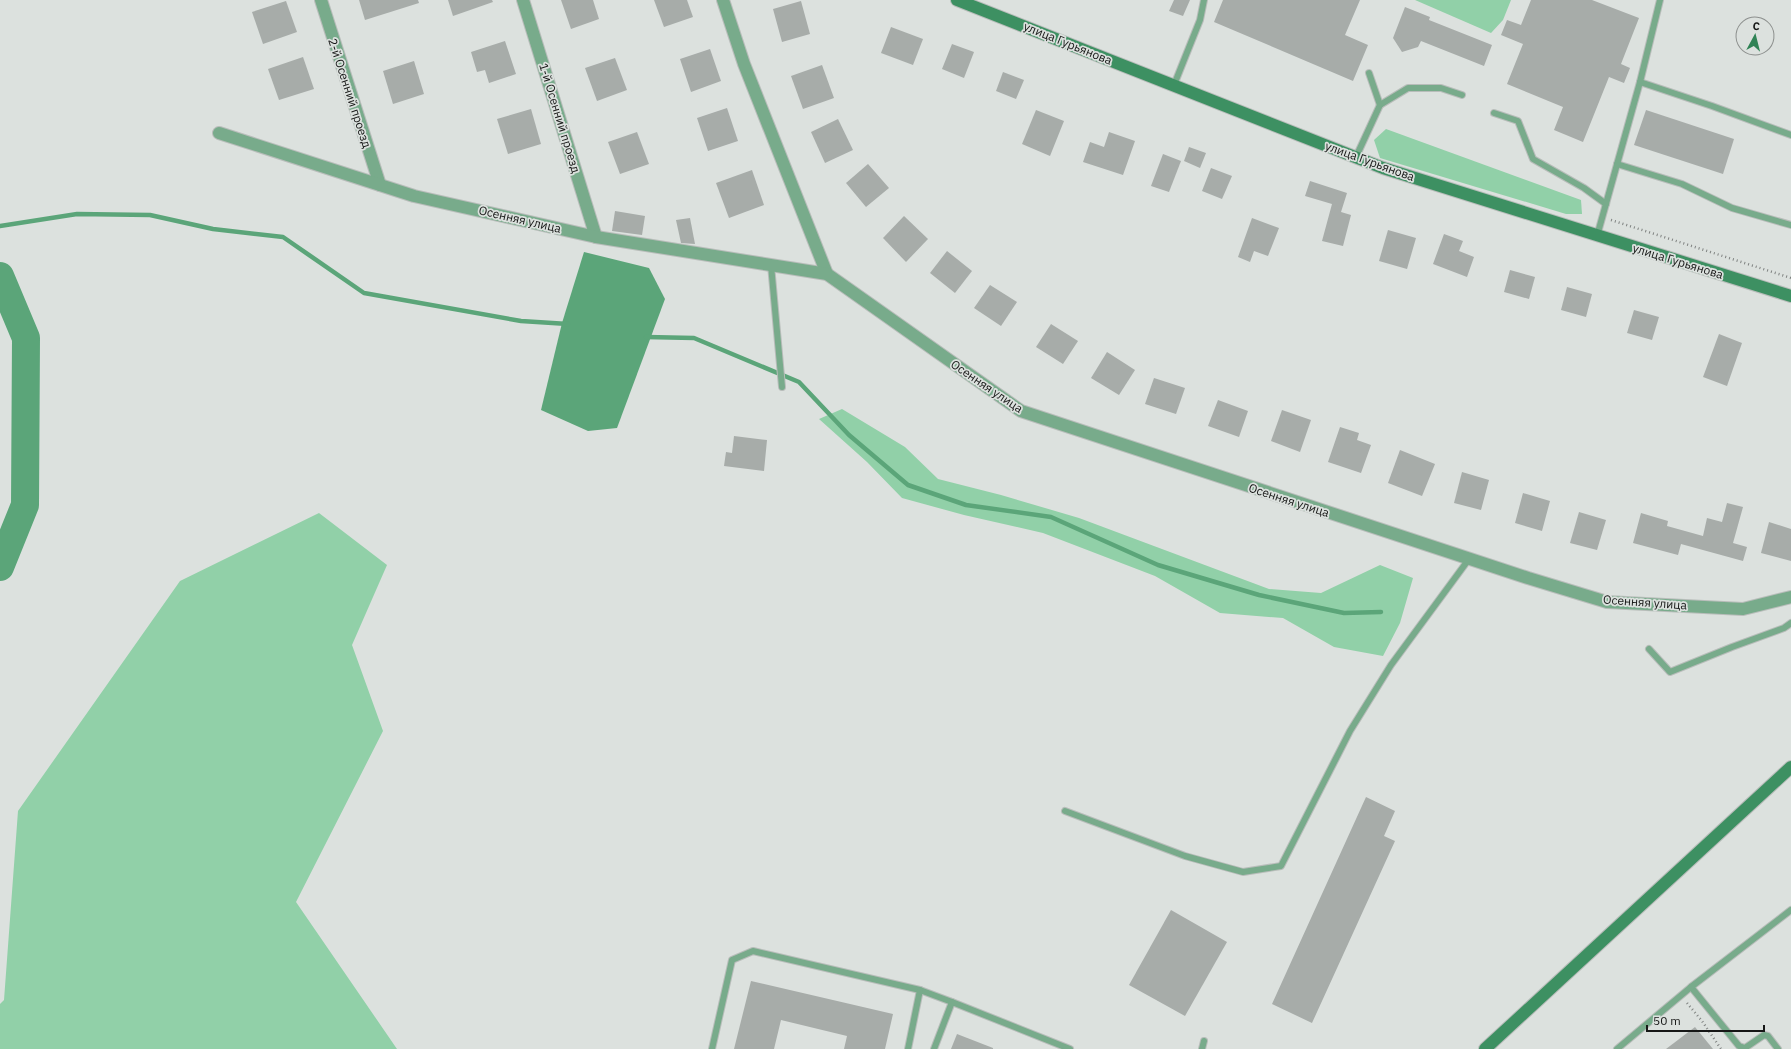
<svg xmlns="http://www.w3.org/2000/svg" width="1791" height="1049" viewBox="0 0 1791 1049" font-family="'IBM Plex Sans',sans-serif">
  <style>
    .green { fill: #91d0a8 }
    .water { fill: #5ba579 }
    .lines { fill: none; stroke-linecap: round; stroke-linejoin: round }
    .stream { stroke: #5ba579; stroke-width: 4.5 }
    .river { stroke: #5ba579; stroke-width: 28 }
    .building { fill: #a7aca9 }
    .lane-casing { stroke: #b8bdba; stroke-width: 8 }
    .street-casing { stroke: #b8bdba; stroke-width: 14 }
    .secondary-casing { stroke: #b8bdba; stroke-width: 14 }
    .path { stroke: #7f8280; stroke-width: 2.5; stroke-dasharray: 1 3; stroke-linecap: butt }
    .lane { stroke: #78ab8b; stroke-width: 6 }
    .street { stroke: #78ab8b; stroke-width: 12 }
    .secondary { stroke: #3d9062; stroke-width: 12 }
    .labels { text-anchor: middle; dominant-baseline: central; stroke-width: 3.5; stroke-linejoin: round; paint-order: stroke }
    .street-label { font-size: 12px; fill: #161716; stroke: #dce1de }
  </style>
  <rect width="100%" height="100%" fill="#dce1de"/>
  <g class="green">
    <path d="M1415,0H1511L1503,20L1491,33Z"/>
    <path d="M1386,129L1581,200L1582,214H1566L1380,158L1374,140Z"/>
    <path d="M842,409L905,447L938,479L1001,495L1079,518L1269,589L1321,593L1380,565L1413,578L1400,623L1383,656L1334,647L1283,618L1220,613L1155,576L1043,533L964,515L902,498L867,462L819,419Z"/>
    <path d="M319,513L387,565L352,645L383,731L296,902L397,1049H0V1004L4,1000L18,811L180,581Z"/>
  </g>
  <path class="water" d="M584,252L649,268L665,299L617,428L588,431L541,410L562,323Z"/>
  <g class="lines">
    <g class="stream">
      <path d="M0,226L77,214L150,215L213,229L283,237L364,293L521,321L568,324"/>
      <path d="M646,337L694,338L799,382L849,435L908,485L966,505L1051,517L1158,565L1259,595L1344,613L1381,612"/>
    </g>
    <path class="river" d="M0,276L26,338L25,505L0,567"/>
  </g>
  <g class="building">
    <path d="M359,0H418L419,3L365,20Z"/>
    <path d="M448,0H492L493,2L453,16Z"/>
    <path d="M561,0H593L599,19L571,29Z"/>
    <path d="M654,0H687L693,17L664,27Z"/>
    <path d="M1174,0H1190L1183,16L1169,11Z"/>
    <path d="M1223,0H1360L1345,35L1368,45L1353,81L1214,22Z"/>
    <path d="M1531,0H1592L1639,18L1621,64L1630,68L1624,83L1609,77L1583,142L1554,130L1563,107L1507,84L1523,44L1501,35L1507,20L1521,25Z"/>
    <path d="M286,1L297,32L263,44L252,12Z"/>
    <path d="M801,1L810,34L782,42L773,9Z"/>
    <path d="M1405,7L1430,17L1429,20L1492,45L1484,66L1421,41L1418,47L1402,52L1393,38Z"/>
    <path d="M891,27L923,39L913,65L881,53Z"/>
    <path d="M505,41L516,74L489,83L485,70L477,72L471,52Z"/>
    <path d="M952,44L974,52L964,78L942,69Z"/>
    <path d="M710,49L721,81L691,92L680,59Z"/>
    <path d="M303,57L314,89L279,100L268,69Z"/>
    <path d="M615,58L627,90L597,101L585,68Z"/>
    <path d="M414,61L424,94L393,104L383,71Z"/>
    <path d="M822,65L834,98L803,109L791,76Z"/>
    <path d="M1003,72L1024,80L1016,99L996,91Z"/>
    <path d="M727,108L738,141L708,151L697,118Z"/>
    <path d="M531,109L541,144L508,154L497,119Z"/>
    <path d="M1036,110L1064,121L1050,156L1022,144Z"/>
    <path d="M1646,110L1734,139L1723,174L1634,145Z"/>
    <path d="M838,119L853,150L825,163L811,132Z"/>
    <path d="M637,132L649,164L620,174L608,142Z"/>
    <path d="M1109,132L1135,141L1123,175L1083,162L1090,142L1104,147Z"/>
    <path d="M1189,147L1206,153L1200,168L1184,161Z"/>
    <path d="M1163,154L1181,161L1169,192L1151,186Z"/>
    <path d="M868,164L889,188L866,207L846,183Z"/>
    <path d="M1211,168L1232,176L1222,199L1202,191Z"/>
    <path d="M752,170L764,205L729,218L716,183Z"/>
    <path d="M1310,181L1347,193L1341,212L1351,215L1343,246L1322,241L1332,204L1305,196Z"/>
    <path d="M615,211L645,216L642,235L612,231Z"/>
    <path d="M904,216L928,239L906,262L883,238Z"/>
    <path d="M690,218L695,244L681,243L676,220Z"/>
    <path d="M1252,218L1279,228L1268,256L1254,251L1250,262L1238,257Z"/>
    <path d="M1388,230L1416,238L1407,269L1379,261Z"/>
    <path d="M1444,234L1463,241L1459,251L1474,257L1467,277L1433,264Z"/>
    <path d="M947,251L972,271L955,293L930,273Z"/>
    <path d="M1510,270L1535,277L1529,299L1504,292Z"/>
    <path d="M990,285L1017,302L1001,326L974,308Z"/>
    <path d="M1567,287L1592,294L1586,317L1561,310Z"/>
    <path d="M1634,310L1659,317L1652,340L1627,333Z"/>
    <path d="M1051,324L1078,341L1063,364L1036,347Z"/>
    <path d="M1719,334L1742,343L1727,386L1703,377Z"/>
    <path d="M1107,352L1135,370L1119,395L1091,378Z"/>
    <path d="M1154,378L1185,388L1176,414L1145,404Z"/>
    <path d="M1218,400L1248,411L1239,437L1208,426Z"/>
    <path d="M1282,410L1311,420L1300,452L1271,441Z"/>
    <path d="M1340,427L1359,433L1357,440L1371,445L1361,473L1328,462Z"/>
    <path d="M734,436L767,440L764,471L724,466L726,452L732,453Z"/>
    <path d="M1400,450L1435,464L1422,496L1388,483Z"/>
    <path d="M1462,472L1489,480L1481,510L1454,503Z"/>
    <path d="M1523,493L1550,501L1542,531L1515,523Z"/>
    <path d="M1727,503L1743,507L1733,543L1747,547L1743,561L1681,544L1678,555L1633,543L1641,513L1668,521L1667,526L1703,536L1707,518L1722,522Z"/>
    <path d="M1579,512L1606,520L1597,550L1570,543Z"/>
    <path d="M1769,522L1791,529V561L1761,553Z"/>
    <path d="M1366,797L1395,811L1384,836L1395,841L1312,1023L1272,1004Z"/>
    <path d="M1171,910L1227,942L1185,1016L1129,985Z"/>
    <path d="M751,981L893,1014L885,1049H844L847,1036L781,1020L774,1049H734Z"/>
    <path d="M1695,1027L1713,1049H1666Z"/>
    <path d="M957,1034L993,1048V1049H951Z"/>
  </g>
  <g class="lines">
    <g class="lane-casing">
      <g id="lane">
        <path d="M1369,73L1380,105"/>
        <path d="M1640,82L1712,106L1791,135"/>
        <path d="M1174,85L1200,20L1204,0"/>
        <path d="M1494,113L1518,121L1533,159L1584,188L1606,204"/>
        <path d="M1356,157L1380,105L1408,88H1441L1462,95"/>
        <path d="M1617,164L1682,184L1732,208L1791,225"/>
        <path d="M1597,236L1640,82L1660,0"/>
        <path d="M771,265L782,387"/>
        <path d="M1649,649L1670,672L1732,647L1784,628L1791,623"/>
        <path d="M1065,811L1185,856L1243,872L1281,866L1350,731L1391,665L1469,559"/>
        <path d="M1691,987L1739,1046L1745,1048L1764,1035L1768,1036L1778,1049"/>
        <path d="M712,1049L732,960L753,951L920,990L952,1002"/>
        <path d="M908,1049L920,990"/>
        <path d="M934,1049L952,1002L1070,1049"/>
        <path d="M1202,1049L1204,1041"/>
        <path d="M1617,1049L1691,987L1791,910"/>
      </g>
    </g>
    <g class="street-casing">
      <g id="street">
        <path d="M321,0L380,185"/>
        <path d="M523,0L596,237"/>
        <path d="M723,0L744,64L827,274"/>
        <path d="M219,133L414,196L596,237L827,274L1021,411L1528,578L1607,602L1743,609L1791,597"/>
      </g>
    </g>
    <g class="secondary-casing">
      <g id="secondary">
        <path d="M957,0L1383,168L1791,296"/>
        <path d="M1485,1049L1791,767"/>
      </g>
    </g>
    <g class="path">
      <path d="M1611,220L1791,278"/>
      <path d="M1687,1003L1702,1021L1721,1049"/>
    </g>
    <use href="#lane" class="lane"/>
    <use href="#street" class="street"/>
    <use href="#secondary" class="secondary"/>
  </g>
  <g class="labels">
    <g class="street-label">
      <text transform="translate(1068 43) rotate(22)">улица Гурьянова</text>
      <text transform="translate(350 93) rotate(72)">2-й Осенний проезд</text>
      <text transform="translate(560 118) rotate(73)">1-й Осенний проезд</text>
      <text transform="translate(1370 161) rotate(20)">улица Гурьянова</text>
      <text transform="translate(520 219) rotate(13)">Осенняя улица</text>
      <text transform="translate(1678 261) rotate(17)">улица Гурьянова</text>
      <text transform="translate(987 386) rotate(34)">Осенняя улица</text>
      <text transform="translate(1289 500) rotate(18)">Осенняя улица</text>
      <text transform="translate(1645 602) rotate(4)">Осенняя улица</text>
    </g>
  </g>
  <g transform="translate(1755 36) rotate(7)"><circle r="19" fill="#dce1de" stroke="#8d908e"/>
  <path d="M0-3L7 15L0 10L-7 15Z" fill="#2f8355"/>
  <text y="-6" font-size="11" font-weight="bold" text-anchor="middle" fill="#161716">С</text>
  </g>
  <path d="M1647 1025v6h117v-6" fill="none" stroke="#161716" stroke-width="2"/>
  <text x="1653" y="1025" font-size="12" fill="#161716" stroke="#dce1de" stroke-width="3" paint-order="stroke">50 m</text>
</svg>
